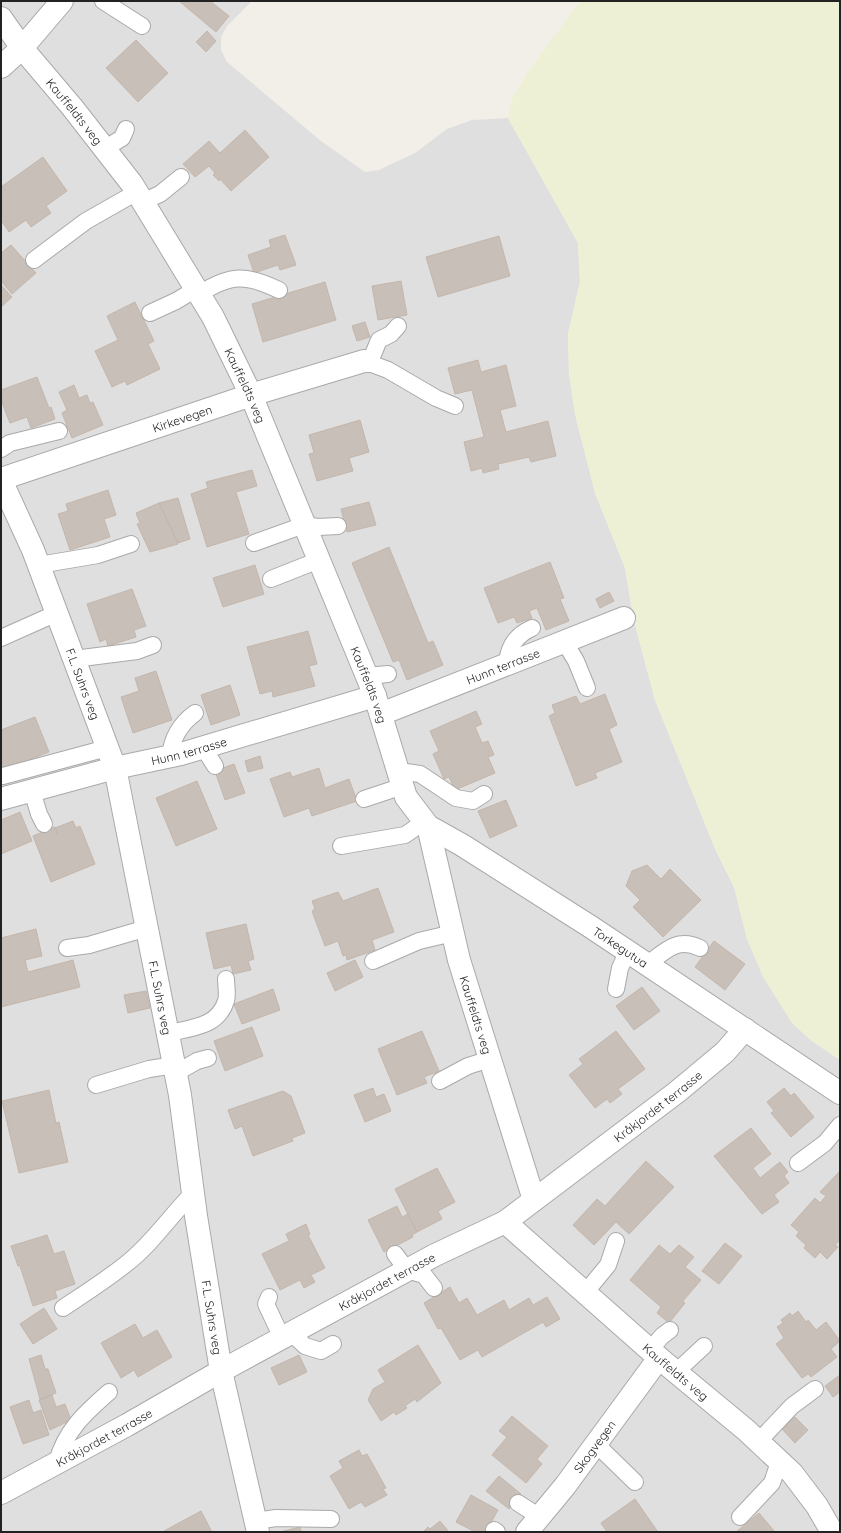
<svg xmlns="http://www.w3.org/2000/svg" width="841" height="1533" viewBox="0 0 841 1533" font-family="Quicksand,sans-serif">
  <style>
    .residential { fill: #e0dfdf }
    .farmland { fill: #eef0d5 }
    .building { fill: #c7bfb8; stroke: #c4b6ab }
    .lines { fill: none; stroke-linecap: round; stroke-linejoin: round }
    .service-casing { stroke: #a9a9a9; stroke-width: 18 }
    .minor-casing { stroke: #a9a9a9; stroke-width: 24 }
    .service { stroke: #fff; stroke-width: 16 }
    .minor { stroke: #fff; stroke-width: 22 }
    .labels { text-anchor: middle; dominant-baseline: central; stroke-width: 3.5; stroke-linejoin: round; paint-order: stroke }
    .street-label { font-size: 12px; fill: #222; stroke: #fff }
  </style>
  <rect width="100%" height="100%" fill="#f2efe9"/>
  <path class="residential" d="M1,1H252L227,26L221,37V50L227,62L321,141L365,172L379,170L415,153L447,129L472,120L508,118L578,243L580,282L568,334L569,374L575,414L595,493L625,568L634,621L655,700L716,851L734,887L747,939L792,1023L812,1041L840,1060V1532H1Z"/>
  <path class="farmland" d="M580,1H840V1060L812,1041L792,1023L763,977L747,939L734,887L716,851L655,700L634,621L625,568L595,493L575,414L569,374L568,334L580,282L578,243L508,118L511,101L527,73Z"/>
  <g class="building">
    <path d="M179,1H210L229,16L216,32Z"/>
    <path d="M207,31L216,41L206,52L196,42Z"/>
    <path d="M136,40L168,73L138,102L106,68Z"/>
    <path d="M245,130L269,157L231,191L220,179L219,181L213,175L215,173L209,166L195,177L183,164L209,141L220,153Z"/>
    <path d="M43,157L67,191L46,206L51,213L31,227L26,220L9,232L1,220V187Z"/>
    <path d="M285,235L296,265L280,270L278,265L254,273L248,255L271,247L269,240Z"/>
    <path d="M499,236L510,276L438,297L426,257Z"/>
    <path d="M11,245L36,273L12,294L1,281V253Z"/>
    <path d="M401,281L407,315L378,320L372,286Z"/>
    <path d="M325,282L336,320L263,342L252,304Z"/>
    <path d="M1,285L12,297L1,307Z"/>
    <path d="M135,302L154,341L148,344L160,369L127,385L125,381L112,387L95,351L118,340L107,316Z"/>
    <path d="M365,322L370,337L357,341L352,326Z"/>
    <path d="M478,360L481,372L506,365L516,406L500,410L506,432L548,421L556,456L531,462L529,457L498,464L499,469L483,473L482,468L471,471L464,442L484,437L472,390L455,394L448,368Z"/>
    <path d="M37,377L49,408L51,407L55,419L31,428L27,417L10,423L1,400V390Z"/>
    <path d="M74,385L79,398L87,395L90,403L93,402L103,425L72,438L62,413L67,410L59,392Z"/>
    <path d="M360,420L369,452L349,458L353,471L317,481L309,454L314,453L309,435Z"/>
    <path d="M252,470L257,486L236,492L249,534L207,547L191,494L208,488L206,482Z"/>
    <path d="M108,490L116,515L104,519L110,537L70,550L58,514L68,511L66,504Z"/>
    <path d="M178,498L190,539L178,543L159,503Z"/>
    <path d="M369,502L376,525L347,532L341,509Z"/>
    <path d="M159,503L178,544L150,552L137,524L140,523L136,513Z"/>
    <path d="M389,547L428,643L433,641L443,665L407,680L399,660L393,662L352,563Z"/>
    <path d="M550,562L564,598L560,599L569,621L546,630L537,608L529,611L532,618L517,623L514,617L498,623L484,588Z"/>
    <path d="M255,565L264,594L223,607L213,578Z"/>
    <path d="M132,589L146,626L134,630L136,637L108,646L106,639L100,642L87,604Z"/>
    <path d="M609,592L614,601L600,608L596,599Z"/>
    <path d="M308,631L317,664L309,666L315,686L273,697L272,691L260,694L247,647Z"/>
    <path d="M156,671L172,720L133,733L121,697L139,691L135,678Z"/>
    <path d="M230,685L240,715L211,725L201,695Z"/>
    <path d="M605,694L617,725L609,729L622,762L595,773L597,778L576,786L549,716L555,713L552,705L576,696L580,704Z"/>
    <path d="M476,711L482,724L475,727L482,743L488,741L494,755L488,757L495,773L455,790L449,777L444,779L433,754L439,751L430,731Z"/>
    <path d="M35,717L49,752L1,771V730Z"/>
    <path d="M260,756L263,768L248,772L245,761Z"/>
    <path d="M234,764L245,793L225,800L215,771Z"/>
    <path d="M319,768L325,788L349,779L357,801L312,816L309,808L284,817L270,779L290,772L292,777Z"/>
    <path d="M197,781L217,829L176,846L156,798Z"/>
    <path d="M506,800L517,826L490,838L478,811Z"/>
    <path d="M20,812L32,841L1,854V820Z"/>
    <path d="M73,821L76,828L80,826L95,864L51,882L33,836L55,827L58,835L55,828Z"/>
    <path d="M647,865L661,879L670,869L701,900L663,937L633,907L640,900L626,886L632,871Z"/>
    <path d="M378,888L394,932L372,940L375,950L347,960L346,955L343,956L338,941L325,946L312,911L315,909L312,901L338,892L343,901Z"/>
    <path d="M246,924L254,959L248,961L251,970L233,974L231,965L214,969L206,933Z"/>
    <path d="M36,929L42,956L25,960L28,972L73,960L80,987L1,1007V938Z"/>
    <path d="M714,941L745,964L725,990L695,967Z"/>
    <path d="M355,960L363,977L335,991L327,973Z"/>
    <path d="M642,987L660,1011L634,1030L616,1006Z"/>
    <path d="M273,989L280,1010L242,1024L234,1004Z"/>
    <path d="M146,991L150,1008L128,1013L124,995Z"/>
    <path d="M252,1027L263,1056L225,1071L214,1041Z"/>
    <path d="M422,1031L439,1071L424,1077L427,1083L397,1095L378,1049Z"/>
    <path d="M616,1031L645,1069L618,1089L622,1094L610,1103L607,1099L595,1108L569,1075L583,1064L579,1059Z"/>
    <path d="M373,1088L376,1097L384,1094L391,1111L365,1122L354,1095Z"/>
    <path d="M784,1088L791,1096L794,1093L814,1117L791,1137L771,1113L774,1111L767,1102Z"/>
    <path d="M49,1090L56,1123L59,1122L68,1162L19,1173L2,1101Z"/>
    <path d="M283,1091L291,1096L305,1133L292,1138L293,1141L253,1156L242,1126L235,1129L228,1110Z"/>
    <path d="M751,1128L771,1154L753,1168L760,1178L780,1162L788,1172L784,1176L789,1183L774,1195L779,1202L762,1214L714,1156Z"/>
    <path d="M646,1161L674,1187L629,1234L616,1222L594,1245L573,1225L597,1199L605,1206Z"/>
    <path d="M437,1168L455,1202L438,1211L442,1219L417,1232L395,1189Z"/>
    <path d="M840,1171V1240L835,1245L838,1247L827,1259L820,1252L815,1258L804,1248L806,1245L796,1236L799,1232L791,1225L815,1198L820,1203L826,1196L820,1192Z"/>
    <path d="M397,1206L402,1217L408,1214L417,1232L412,1235L413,1237L384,1252L368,1220Z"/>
    <path d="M306,1224L310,1234L308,1235L325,1268L311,1275L315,1282L304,1288L300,1280L280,1290L262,1254L289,1241L286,1234Z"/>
    <path d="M47,1235L54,1254L64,1251L75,1284L55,1291L57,1298L33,1306L20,1266H18L11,1246Z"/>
    <path d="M725,1243L742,1256L719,1284L702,1271Z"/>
    <path d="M659,1245L670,1254L679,1245L694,1257L685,1267L701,1280L683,1301L685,1303L669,1323L657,1313L661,1307L630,1280Z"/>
    <path d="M450,1287L459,1303L467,1298L477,1315L504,1300L509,1310L529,1298L533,1305L547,1297L560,1319L546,1327L543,1322L482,1357L478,1350L460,1360L441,1328L438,1329L424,1303Z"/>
    <path d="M44,1308L57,1329L33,1344L20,1324Z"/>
    <path d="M798,1311L806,1322L808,1320L816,1330L826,1322L840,1341L831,1349L837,1357L811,1377L808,1374L802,1378L776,1344L784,1338L777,1327L783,1323L781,1320L790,1313L792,1316Z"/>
    <path d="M135,1324L143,1338L157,1330L172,1357L138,1377L134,1370L121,1378L101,1343Z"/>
    <path d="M418,1345L441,1383L417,1402L415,1399L405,1406L407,1408L396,1415L394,1412L381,1421L368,1400L373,1389L385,1382L378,1370Z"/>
    <path d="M41,1355L45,1369H48L56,1393L40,1399L29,1359Z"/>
    <path d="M299,1355L307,1372L279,1385L271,1368Z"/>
    <path d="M840,1375V1392L833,1397L825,1386Z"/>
    <path d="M52,1395L56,1407L65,1404L71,1420L50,1430L39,1400Z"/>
    <path d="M29,1400L33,1413L41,1410L49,1435L23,1444L10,1407Z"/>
    <path d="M512,1416L548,1446L537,1459L542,1464L526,1483L492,1455L507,1437L499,1431Z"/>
    <path d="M795,1417L808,1430L795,1443L782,1429Z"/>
    <path d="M359,1450L362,1456L367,1454L386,1488L383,1489L387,1495L365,1507L361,1502L349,1509L330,1476L343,1468L339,1461Z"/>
    <path d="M499,1476L521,1494L509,1509L486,1491Z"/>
    <path d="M471,1495L498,1510L486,1532H475L456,1522Z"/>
    <path d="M635,1499L658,1532H607L601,1523Z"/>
    <path d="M201,1511L212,1532H165L164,1531Z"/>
    <path d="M759,1513L775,1532H736Z"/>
    <path d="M440,1521L449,1532H423L428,1527L430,1529Z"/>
    <path d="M300,1527L301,1532H280Z"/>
  </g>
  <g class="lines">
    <g class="service-casing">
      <g id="service">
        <path d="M103,1L142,26"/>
        <path d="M104,149L122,138L126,129"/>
        <path d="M142,202L160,194L181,177"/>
        <path d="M34,260L86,221L137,192"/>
        <path d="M199,294C231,274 246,274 279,290"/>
        <path d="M150,313L176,301L196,289"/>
        <path d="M364,361L388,370L436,398L455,406"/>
        <path d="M369,364L379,340L391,334L398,326"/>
        <path d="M1,449L10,443L59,431"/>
        <path d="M254,543L304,525L318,527L338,526"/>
        <path d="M39,565L98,555L131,544"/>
        <path d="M271,579L319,560"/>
        <path d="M1,638L57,613"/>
        <path d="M564,641L576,661L587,688"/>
        <path d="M74,659L137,651L153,645"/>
        <path d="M507,664C508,647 516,635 532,628"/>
        <path d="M367,676L388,674"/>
        <path d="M203,747L215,766"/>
        <path d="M170,756C172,738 180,724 195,713"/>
        <path d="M399,771L420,774L456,798L473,801L484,794"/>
        <path d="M3,776L107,748"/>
        <path d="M32,791L39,814L44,824"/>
        <path d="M364,799L403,786"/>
        <path d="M341,846L405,835L425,821"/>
        <path d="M67,948L89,945L147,928"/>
        <path d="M373,961L419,941L453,933"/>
        <path d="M648,964C665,951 677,937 700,948"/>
        <path d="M616,989L620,968L628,951"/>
        <path d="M168,1033C191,1028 218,1027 226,1001C228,995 226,986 226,979"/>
        <path d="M176,1073L197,1061L208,1058"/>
        <path d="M440,1081L468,1066L490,1059"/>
        <path d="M96,1085L149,1069L175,1065"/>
        <path d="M798,1163L825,1143L840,1125"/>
        <path d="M395,1254L407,1270L424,1275L434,1288"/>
        <path d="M585,1293L608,1265L616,1241"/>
        <path d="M269,1297L266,1304L282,1338"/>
        <path d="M63,1308C84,1294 106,1280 126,1264C152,1244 170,1216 193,1193"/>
        <path d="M291,1333L305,1346L321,1351L333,1344"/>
        <path d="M650,1350L662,1336L670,1330"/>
        <path d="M676,1372L704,1346"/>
        <path d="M758,1442L792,1406L815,1389"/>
        <path d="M596,1444L635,1482"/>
        <path d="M57,1462C65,1431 85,1413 109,1392"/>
        <path d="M518,1503L540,1517"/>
        <path d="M740,1517L772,1483L779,1462"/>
        <path d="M256,1521L276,1518L331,1519"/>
        <path d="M494,1530L497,1532"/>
      </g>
    </g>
    <g class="minor-casing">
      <g id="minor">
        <path id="s1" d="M1,18L22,48L72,107L132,184L213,317L251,395L375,696L406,797L428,826L462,845L591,927L840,1093"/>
        <path d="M1,67L22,48L62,1"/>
        <path id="s2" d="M1,479L251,395L364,361"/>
        <path id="s3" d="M1,480L33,550L115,768L180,1095L196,1216L221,1371L258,1532"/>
        <path id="s4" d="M381,714L624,618"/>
        <path id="s5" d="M1,799L115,768L181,754L375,696"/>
        <path id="s6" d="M428,826L459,960L534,1200"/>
        <path id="s7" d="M505,1222L659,1358L746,1430L792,1473L817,1506L832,1532"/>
        <path id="s8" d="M1,1493L127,1425L221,1371L435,1255L505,1222L677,1092L725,1052L745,1029"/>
        <path id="s9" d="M527,1532L565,1486L659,1358"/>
      </g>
    </g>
    <use href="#service" class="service"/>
    <use href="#minor" class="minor"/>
  </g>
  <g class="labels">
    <g class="street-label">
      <text stroke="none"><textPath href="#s1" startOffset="119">Kauffeldts veg</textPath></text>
      <text stroke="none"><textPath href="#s1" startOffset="443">Kauffeldts veg</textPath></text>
      <text stroke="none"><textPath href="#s2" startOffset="191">Kirkevegen</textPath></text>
      <text stroke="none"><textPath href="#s4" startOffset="131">Hunn terrasse</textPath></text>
      <text stroke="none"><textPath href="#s3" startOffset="220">F.L. Suhrs veg</textPath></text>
      <text stroke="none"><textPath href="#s1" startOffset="767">Kauffeldts veg</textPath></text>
      <text stroke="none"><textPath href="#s5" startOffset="194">Hunn terrasse</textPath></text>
      <text stroke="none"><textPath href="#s1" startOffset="1149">Torkegutua</textPath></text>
      <text stroke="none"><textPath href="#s3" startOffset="544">F.L. Suhrs veg</textPath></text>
      <text stroke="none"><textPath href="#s6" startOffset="195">Kauffeldts veg</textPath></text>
      <text stroke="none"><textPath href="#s8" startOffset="764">Kråkjordet terrasse</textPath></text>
      <text stroke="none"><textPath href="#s8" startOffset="440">Kråkjordet terrasse</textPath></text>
      <text stroke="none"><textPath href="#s3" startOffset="868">F.L. Suhrs veg</textPath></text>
      <text stroke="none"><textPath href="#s7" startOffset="227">Kauffeldts veg</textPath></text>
      <text stroke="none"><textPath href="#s8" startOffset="117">Kråkjordet terrasse</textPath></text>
      <text stroke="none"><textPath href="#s9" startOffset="109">Skogvegen</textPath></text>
    </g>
  </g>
  <rect width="841" height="1533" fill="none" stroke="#222222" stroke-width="4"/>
</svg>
